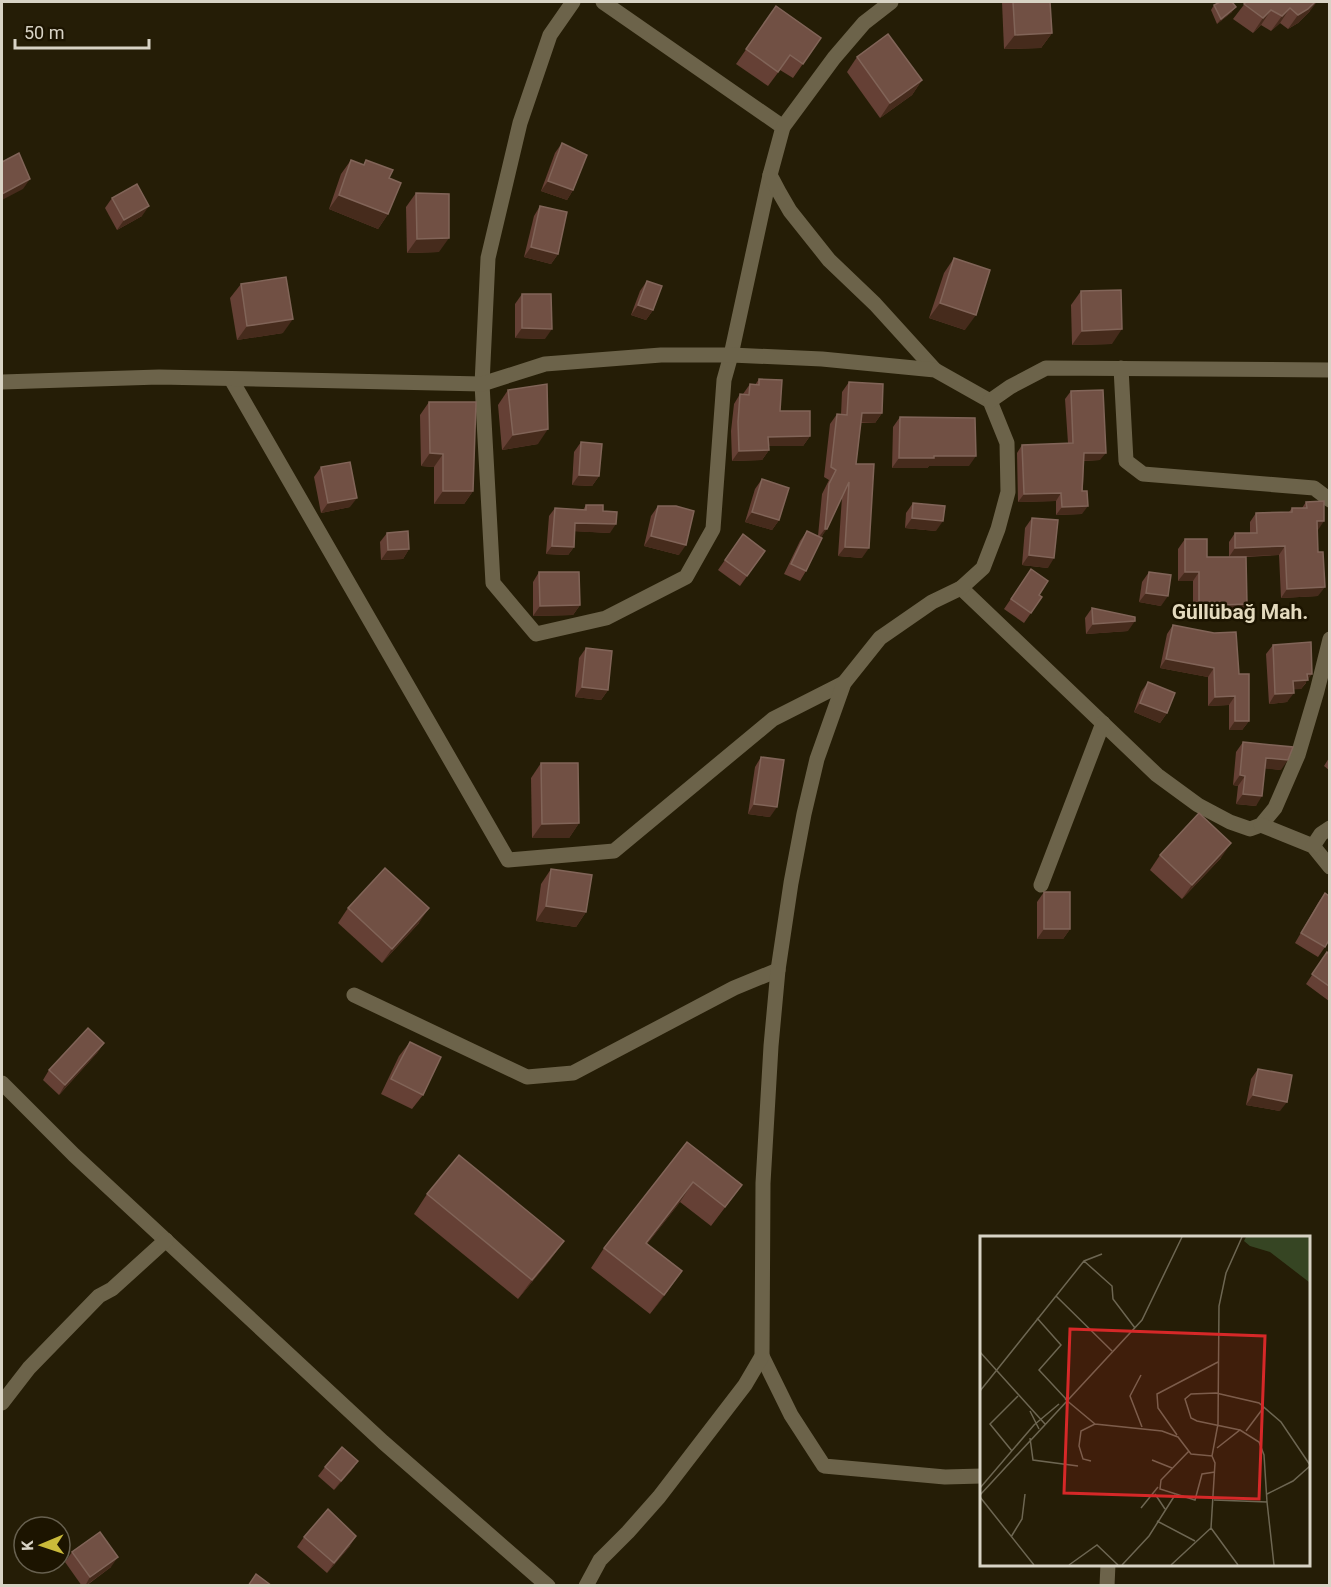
<svg xmlns="http://www.w3.org/2000/svg" width="1331" height="1587" viewBox="0 0 1331 1587" font-family="Roboto,sans-serif">
  <style>
    .lines { fill: none; stroke-linecap: round; stroke-linejoin: round }
    .street { stroke: #6c634a; stroke-width: 15 }
    .secondary { stroke: #6c634a; stroke-width: 15 }
    .wall { fill: #654035 }
    .shaded-wall { fill: #462b1c }
    .building { fill: #715044; stroke: #816458; stroke-width: 1.5 }
    .labels { text-anchor: middle; dominant-baseline: central; stroke-width: 5; stroke-linejoin: round; paint-order: stroke }
    .district-label { font-size: 21px; font-weight: bold; fill: #e4dabe; stroke: #1c1400 }
    .inset-road { fill: none; stroke: #6d6652; stroke-width: 1.5 }
    .view { fill: #d62828; fill-opacity: 0.15; stroke: #d62828; stroke-width: 3 }
    .inset-edge { fill: none; stroke: #d8d3c5; stroke-width: 3 }
  </style>
  <rect width="100%" height="100%" fill="#251d06"/>
  <g class="lines">
    <g class="street">
      <path d="M573,2L550,35L520,123L488,258L482,384L493,583L536,634L606,618L686,577L713,529L724,380L731,355L770,175"/>
      <path d="M603,2L783,127"/>
      <path d="M891,2L864,23L834,58L783,127L770,175L779,192L790,211L829,260L875,304L935,370"/>
      <path d="M1121,368L1126,461L1143,474L1314,488L1330,500"/>
      <path d="M231,379L508,860L614,851L773,719L844,683"/>
      <path d="M961,588L1157,775L1198,805L1230,822L1250,829L1261,825L1275,808L1298,755L1317,691L1330,639"/>
      <path d="M1261,825L1313,846L1330,867"/>
      <path d="M1313,846L1321,834L1330,828"/>
      <path d="M1041,885L1103,723"/>
      <path d="M354,995L527,1077L573,1073L734,988L778,970"/>
      <path d="M2,1083L74,1155L383,1442L548,1586"/>
      <path d="M762,1356L791,1415L824,1466L945,1477L982,1476"/>
      <path d="M2,1403L29,1368L99,1296L112,1289L166,1240"/>
      <path d="M1107,1586L1108,1564"/>
    </g>
    <g class="secondary">
      <path d="M2,382L159,377L482,384L545,364L661,355H731L822,359L935,370L990,401L1007,443L1008,492L998,529L983,568L961,588L932,602L880,638L844,683L817,759L804,814L791,883L778,970L771,1046L763,1183L762,1356L745,1385L659,1497L628,1532L600,1560L586,1586"/>
      <path d="M990,401L1010,387L1046,368L1330,370"/>
    </g>
  </g>
  <g class="wall">
    <path d="M1002,2H1050L1052,33L1041,48L1004,49Z"/>
    <path d="M1246,2L1310,11L1298,23L1288,29L1280,23L1271,31L1261,25L1253,33L1233,19Z"/>
    <path d="M1214,5L1232,12L1217,24L1211,10Z"/>
    <path d="M776,6L821,38L793,78L780,70L768,86L736,64Z"/>
    <path d="M857,57L922,80L912,95L880,118L847,72Z"/>
    <path d="M562,143L573,190L567,200L541,191L555,153Z"/>
    <path d="M351,160L363,165L366,160L388,214L378,229L329,209L341,174Z"/>
    <path d="M416,193L439,252L407,253L406,207Z"/>
    <path d="M112,198L142,216L117,230L105,208Z"/>
    <path d="M540,206L558,254L551,264L524,257L534,216Z"/>
    <path d="M954,258L965,330L929,318L944,273Z"/>
    <path d="M647,281L653,310L646,320L631,315L640,291Z"/>
    <path d="M241,284L283,333L237,340L230,298Z"/>
    <path d="M1081,291L1112,344L1072,345L1071,305Z"/>
    <path d="M522,294L545,339L515,338V304Z"/>
    <path d="M759,379L780,411L810,436L803,446H768L769,450L762,460L732,461L731,431L734,404L740,394H743L750,384L755,385Z"/>
    <path d="M849,382L882,413L875,423H861L856,464L862,558L838,556L842,497L821,538L806,571L800,581L784,574L800,541L807,531L818,536L822,494L829,480L824,477L830,424L837,414L841,415L842,392Z"/>
    <path d="M508,390L538,444L502,450L498,405Z"/>
    <path d="M1071,391L1100,460L1084,461L1082,514L1056,515V501L1018,502L1017,453L1022,445L1068,443L1065,399Z"/>
    <path d="M429,402L473,491L464,504H434V467L421,466L420,415Z"/>
    <path d="M900,417L969,466H929L927,468H892L893,427Z"/>
    <path d="M581,442L599,476L592,486L572,485L574,452Z"/>
    <path d="M321,467L350,507L321,513L314,477Z"/>
    <path d="M762,479L779,520L772,530L745,522L755,489Z"/>
    <path d="M1306,502L1318,530V596L1281,598L1279,555L1246,557L1241,614L1193,616V581H1178V549L1185,539L1207,557H1229V542L1235,533H1250V522L1256,513L1289,512L1292,508H1302Z"/>
    <path d="M913,503L936,531L905,528L906,513Z"/>
    <path d="M586,505L603,511L610,533L574,531V547L568,555L546,554L549,516L555,508L583,510Z"/>
    <path d="M658,506L679,555L644,546L651,516Z"/>
    <path d="M1032,518L1048,568L1022,565L1025,528Z"/>
    <path d="M387,533L409,549L403,559L381,560L380,542Z"/>
    <path d="M743,534L765,551L740,586L718,570Z"/>
    <path d="M1031,569L1039,595L1042,597L1024,623L1004,609Z"/>
    <path d="M539,572L580,605L573,615L533,616V582Z"/>
    <path d="M1149,572L1161,606L1139,602L1142,582Z"/>
    <path d="M1092,608L1128,631L1086,634L1085,618Z"/>
    <path d="M1173,625L1239,674L1249,721L1242,730H1229V705L1208,706V677L1160,668L1167,634Z"/>
    <path d="M1273,645L1306,683L1301,689H1294L1287,702L1269,704L1266,654Z"/>
    <path d="M586,648L608,690L601,700L575,697L579,658Z"/>
    <path d="M1148,682L1167,713L1160,723L1134,712L1141,692Z"/>
    <path d="M1243,742L1281,770L1265,768L1256,806L1236,804L1238,786L1233,785L1236,752Z"/>
    <path d="M761,757L770,817L748,814L755,767Z"/>
    <path d="M1329,758V770L1324,766Z"/>
    <path d="M541,763L579,823L569,838H532L531,778Z"/>
    <path d="M1160,855L1221,858L1182,899L1150,870Z"/>
    <path d="M551,869L586,912L576,927L536,921L541,884Z"/>
    <path d="M1044,892L1070,929L1063,939H1037V902Z"/>
    <path d="M1325,893V947L1318,957L1295,943L1318,903Z"/>
    <path d="M348,908L419,923L382,963L338,923Z"/>
    <path d="M1327,952L1329,954V1001L1306,984Z"/>
    <path d="M410,1042L423,1095L412,1109L381,1094L399,1056Z"/>
    <path d="M104,1043L97,1053L59,1095L43,1080L49,1070Z"/>
    <path d="M1258,1069L1280,1111L1246,1105L1251,1079Z"/>
    <path d="M687,1142L742,1185L711,1226L680,1202L647,1244L668,1291L650,1314L591,1268L604,1248Z"/>
    <path d="M427,1194L564,1241L550,1260L518,1299L414,1214Z"/>
    <path d="M358,1461L351,1471L334,1490L318,1476L325,1467Z"/>
    <path d="M304,1537L350,1546L327,1573L297,1547Z"/>
    <path d="M72,1552L111,1567L86,1586H82L65,1562Z"/>
  </g>
  <g class="shaded-wall">
    <path d="M1315,2H1317L1310,11L1298,23L1288,29L1298,15Z"/>
    <path d="M1236,7L1232,12L1217,24L1221,19Z"/>
    <path d="M1290,8L1280,23L1271,31L1282,16Z"/>
    <path d="M1271,10L1261,25L1253,33L1263,18Z"/>
    <path d="M1052,33L1041,48L1004,49L1015,35Z"/>
    <path d="M922,80L912,95L880,118L890,103Z"/>
    <path d="M30,179L23,189L2,200V194Z"/>
    <path d="M548,181L573,190L567,200L541,191Z"/>
    <path d="M339,195L388,214L378,229L329,209Z"/>
    <path d="M149,206L142,216L117,230L124,220Z"/>
    <path d="M449,238L439,252L407,253L417,239Z"/>
    <path d="M531,247L558,254L551,264L524,257Z"/>
    <path d="M940,303L976,315L965,330L929,318Z"/>
    <path d="M638,305L653,310L646,320L631,315Z"/>
    <path d="M293,319L283,333L237,340L247,326Z"/>
    <path d="M522,328L552,329L545,339L515,338Z"/>
    <path d="M1122,329L1112,344L1072,345L1082,331Z"/>
    <path d="M862,413H882L875,423L855,422Z"/>
    <path d="M548,429L538,444L502,450L513,435Z"/>
    <path d="M810,436L803,446H761L768,437Z"/>
    <path d="M769,450L762,460L732,461L739,451Z"/>
    <path d="M430,453L443,454L434,467L421,466Z"/>
    <path d="M1084,453H1106L1100,460L1079,461Z"/>
    <path d="M934,456H976L969,466H929L927,468H892L899,458Z"/>
    <path d="M579,475L599,476L592,486L572,485Z"/>
    <path d="M443,491H473L464,504H434Z"/>
    <path d="M1061,493L1056,501L1018,502L1024,494Z"/>
    <path d="M357,498L350,507L321,513L328,503Z"/>
    <path d="M1088,506L1082,514L1056,515L1062,507Z"/>
    <path d="M752,512L779,520L772,530L745,522Z"/>
    <path d="M912,518L943,521L936,531L905,528Z"/>
    <path d="M1317,521H1324L1318,530L1311,531Z"/>
    <path d="M575,523L616,524L610,533L569,531Z"/>
    <path d="M825,529H827L820,539L818,538Z"/>
    <path d="M651,536L686,545L679,555L644,546Z"/>
    <path d="M552,546L574,547L568,555L546,554Z"/>
    <path d="M1285,546L1279,555L1229,557L1235,548Z"/>
    <path d="M845,547L869,548L862,558L838,556Z"/>
    <path d="M409,549L403,559L381,560L388,550Z"/>
    <path d="M1029,555L1054,558L1048,568L1022,565Z"/>
    <path d="M1185,572H1199L1193,581H1178Z"/>
    <path d="M1325,587L1318,596L1281,598L1287,589Z"/>
    <path d="M1146,593L1168,596L1161,606L1139,602Z"/>
    <path d="M1247,604L1241,614L1193,616L1199,606Z"/>
    <path d="M580,605L573,615L533,616L540,606Z"/>
    <path d="M1135,621L1128,631L1086,634L1093,624Z"/>
    <path d="M1166,659L1214,668L1208,677L1160,668Z"/>
    <path d="M1307,674H1312L1301,689L1287,690L1293,681Z"/>
    <path d="M582,687L608,690L601,700L575,697Z"/>
    <path d="M1294,693L1287,702L1269,704L1275,694Z"/>
    <path d="M1235,696L1229,705L1208,706L1215,697Z"/>
    <path d="M1140,703L1167,713L1160,723L1134,712Z"/>
    <path d="M1235,721H1249L1242,730H1229Z"/>
    <path d="M1266,758L1288,760L1281,770L1259,768Z"/>
    <path d="M1240,775L1245,776L1238,786L1233,785Z"/>
    <path d="M1243,794L1262,796L1256,806L1236,804Z"/>
    <path d="M754,804L777,807L770,817L748,814Z"/>
    <path d="M579,823L569,838H532L542,824Z"/>
    <path d="M1231,843L1221,858L1182,899L1192,885Z"/>
    <path d="M546,906L586,912L576,927L536,921Z"/>
    <path d="M429,908L419,923L382,963L392,949Z"/>
    <path d="M1044,929H1070L1063,939H1037Z"/>
    <path d="M104,1043L97,1053L59,1095L65,1085Z"/>
    <path d="M1253,1095L1287,1102L1280,1111L1246,1105Z"/>
    <path d="M693,1182L680,1202L633,1262L646,1243Z"/>
    <path d="M564,1241L550,1260L518,1299L532,1280Z"/>
    <path d="M682,1271L668,1291L650,1314L664,1295Z"/>
    <path d="M358,1461L351,1471L334,1490L341,1481Z"/>
    <path d="M356,1536L350,1546L327,1573L334,1563Z"/>
    <path d="M118,1557L111,1567L85,1586L90,1577Z"/>
  </g>
  <g class="building">
    <path d="M1013,2H1050L1052,33L1015,35Z"/>
    <path d="M1220,2H1232L1236,7L1221,19L1214,5Z"/>
    <path d="M1246,2H1315L1308,9L1298,15L1290,8L1282,16L1271,10L1263,18L1244,4Z"/>
    <path d="M776,6L821,38L803,64L790,55L778,72L746,49Z"/>
    <path d="M888,34L922,80L890,103L857,57Z"/>
    <path d="M562,143L587,155L573,190L548,181Z"/>
    <path d="M19,153L30,179L2,194V162Z"/>
    <path d="M351,160L364,165L366,160L393,170L389,178L401,183L388,214L339,195Z"/>
    <path d="M137,184L149,206L124,220L112,198Z"/>
    <path d="M416,193L449,194V238L417,239Z"/>
    <path d="M540,206L567,212L558,254L531,247Z"/>
    <path d="M954,258L990,270L976,315L940,303Z"/>
    <path d="M286,277L293,319L247,326L241,284Z"/>
    <path d="M647,281L662,286L653,310L638,305Z"/>
    <path d="M1121,290L1122,329L1082,331L1081,291Z"/>
    <path d="M522,294H551L552,329L522,328Z"/>
    <path d="M759,379L782,380L780,411H810V436L768,437L769,450L739,451L738,422L740,394L749,395L750,384L759,385Z"/>
    <path d="M849,382L883,384L882,413H862L856,464H874L869,548L845,547L849,482L827,529H825L829,484L836,470L831,467L837,414L847,415Z"/>
    <path d="M547,384L548,429L513,435L508,390Z"/>
    <path d="M1103,390L1106,453H1084L1082,491H1087L1088,506L1062,507L1061,493L1024,494L1022,445L1073,443L1071,391Z"/>
    <path d="M429,402H476L473,491H443V454L430,453Z"/>
    <path d="M900,417L975,418L976,456H934V458H899Z"/>
    <path d="M581,442L602,444L599,476L579,475Z"/>
    <path d="M350,462L357,498L328,503L321,467Z"/>
    <path d="M762,479L789,488L779,520L752,512Z"/>
    <path d="M1324,501V521H1317L1318,552H1323L1325,587L1287,589L1285,546L1235,548V533H1257L1256,513L1292,512V508H1307L1306,502Z"/>
    <path d="M913,503L945,506L943,521L912,518Z"/>
    <path d="M586,505H603V511L617,512L616,524L575,523L574,547L552,546L555,508L586,510Z"/>
    <path d="M658,506H676L694,511L686,545L651,536Z"/>
    <path d="M1032,518L1058,520L1054,558L1029,555Z"/>
    <path d="M408,531L409,549L388,550L387,533Z"/>
    <path d="M807,531L822,538L806,571L791,564Z"/>
    <path d="M743,534L765,551L747,576L725,560Z"/>
    <path d="M1185,539H1207V557H1246L1247,604L1199,606V572H1185Z"/>
    <path d="M1031,569L1048,581L1039,595L1042,597L1031,613L1011,599Z"/>
    <path d="M539,572H579L580,605L540,606Z"/>
    <path d="M1149,572L1171,575L1168,596L1146,593Z"/>
    <path d="M1092,608L1135,617V621L1093,624Z"/>
    <path d="M1173,625L1214,633L1236,632L1239,674H1249V721H1235V696L1215,697L1214,668L1166,659Z"/>
    <path d="M1311,642L1312,674H1307L1308,680L1293,681L1294,693L1275,694L1273,645Z"/>
    <path d="M586,648L612,651L608,690L582,687Z"/>
    <path d="M1148,682L1175,693L1167,713L1140,703Z"/>
    <path d="M1243,742L1293,747L1288,760L1266,758L1262,796L1243,794L1245,776L1240,775Z"/>
    <path d="M761,757L784,760L777,807L754,804Z"/>
    <path d="M541,763H578L579,823L542,824Z"/>
    <path d="M1199,813L1231,843L1192,885L1160,855Z"/>
    <path d="M385,868L429,908L392,949L348,908Z"/>
    <path d="M551,869L592,875L586,912L546,906Z"/>
    <rect x="1044" y="892" width="26" height="37"/>
    <path d="M1325,893L1329,896V940L1325,947L1301,933Z"/>
    <path d="M1327,952L1329,954V986L1312,974Z"/>
    <path d="M88,1028L104,1043L65,1085L49,1070Z"/>
    <path d="M410,1042L441,1057L423,1095L391,1079Z"/>
    <path d="M1258,1069L1292,1075L1287,1102L1253,1095Z"/>
    <path d="M687,1142L742,1185L725,1207L693,1182L646,1243L682,1271L664,1295L604,1248Z"/>
    <path d="M459,1155L564,1241L532,1280L427,1194Z"/>
    <path d="M342,1447L358,1461L341,1481L325,1467Z"/>
    <path d="M328,1509L356,1536L334,1563L304,1537Z"/>
    <path d="M100,1532L118,1557L90,1577L72,1552Z"/>
    <path d="M256,1574L272,1586H248Z"/>
  </g>
  <g class="labels">
    <g class="district-label">
      <text x="1240" y="612">Güllübağ Mah.</text>
    </g>
  </g>
  <g transform="translate(980 1236)">
    <rect width="330" height="330" fill="#251d06"/>
    <path d="M266,1H330V71L329,46L290,16L270,10L264,5Z" fill="#364523"/>
    <path class="inset-road" d="M104,25L132,50L133,63L155,92M76,60L132,115M57,82L81,109L59,134L86,163M0,116L65,188M161,139L150,160L162,191M0,155L104,25L122,18M85,163L115,188L182,195L198,201L211,218L232,220L238,188L239,70L246,37L262,1M50,175L59,193M260,194L217,185L211,182L205,163L211,158L236,157L279,167L301,186L330,229M266,195L284,171M197,199L178,172L177,158L238,126M50,202L53,224L98,230M237,212L260,194L279,206L284,219L287,266M32,215L10,188L38,160M209,215L181,244L180,253L215,264L222,238L235,236M172,224L192,232M111,225L103,223L99,210L101,195L115,188M0,252L54,189L79,168M175,258L185,273M287,258L313,245L330,230M0,259L162,84L202,1M0,261L54,329M234,264L287,266L294,329M161,272L178,251M177,285L215,305M231,292L258,329M31,301L42,283L45,258M89,329L117,309L138,329M142,329L169,300L195,259M191,329L231,292L235,227L232,220"/>
    <path class="view" d="M90,93L285,100L279,263L84,257Z"/>
    <rect width="330" height="330" class="inset-edge"/>
  </g>
  <rect width="1331" height="1587" fill="none" stroke="#d8d3c5" stroke-width="6"/>
  <g transform="translate(42 1545) rotate(268)"><circle r="28" fill="#1c1400" stroke="#67604f" stroke-width="1.5"/>
  <path d="M0-4.5L10 22L0 15L-10 22Z" fill="#caba3a"/>
  <text y="-9" font-size="16" font-weight="bold" text-anchor="middle" fill="#d8d3c5">K</text>
  </g>
  <path d="M15 39v9h134v-9" fill="none" stroke="#d8d3c5" stroke-width="3"/>
  <text x="24" y="39" font-size="18" fill="#d8d3c5" stroke="#1c1400" stroke-width="4.5" paint-order="stroke">50 m</text>
</svg>
